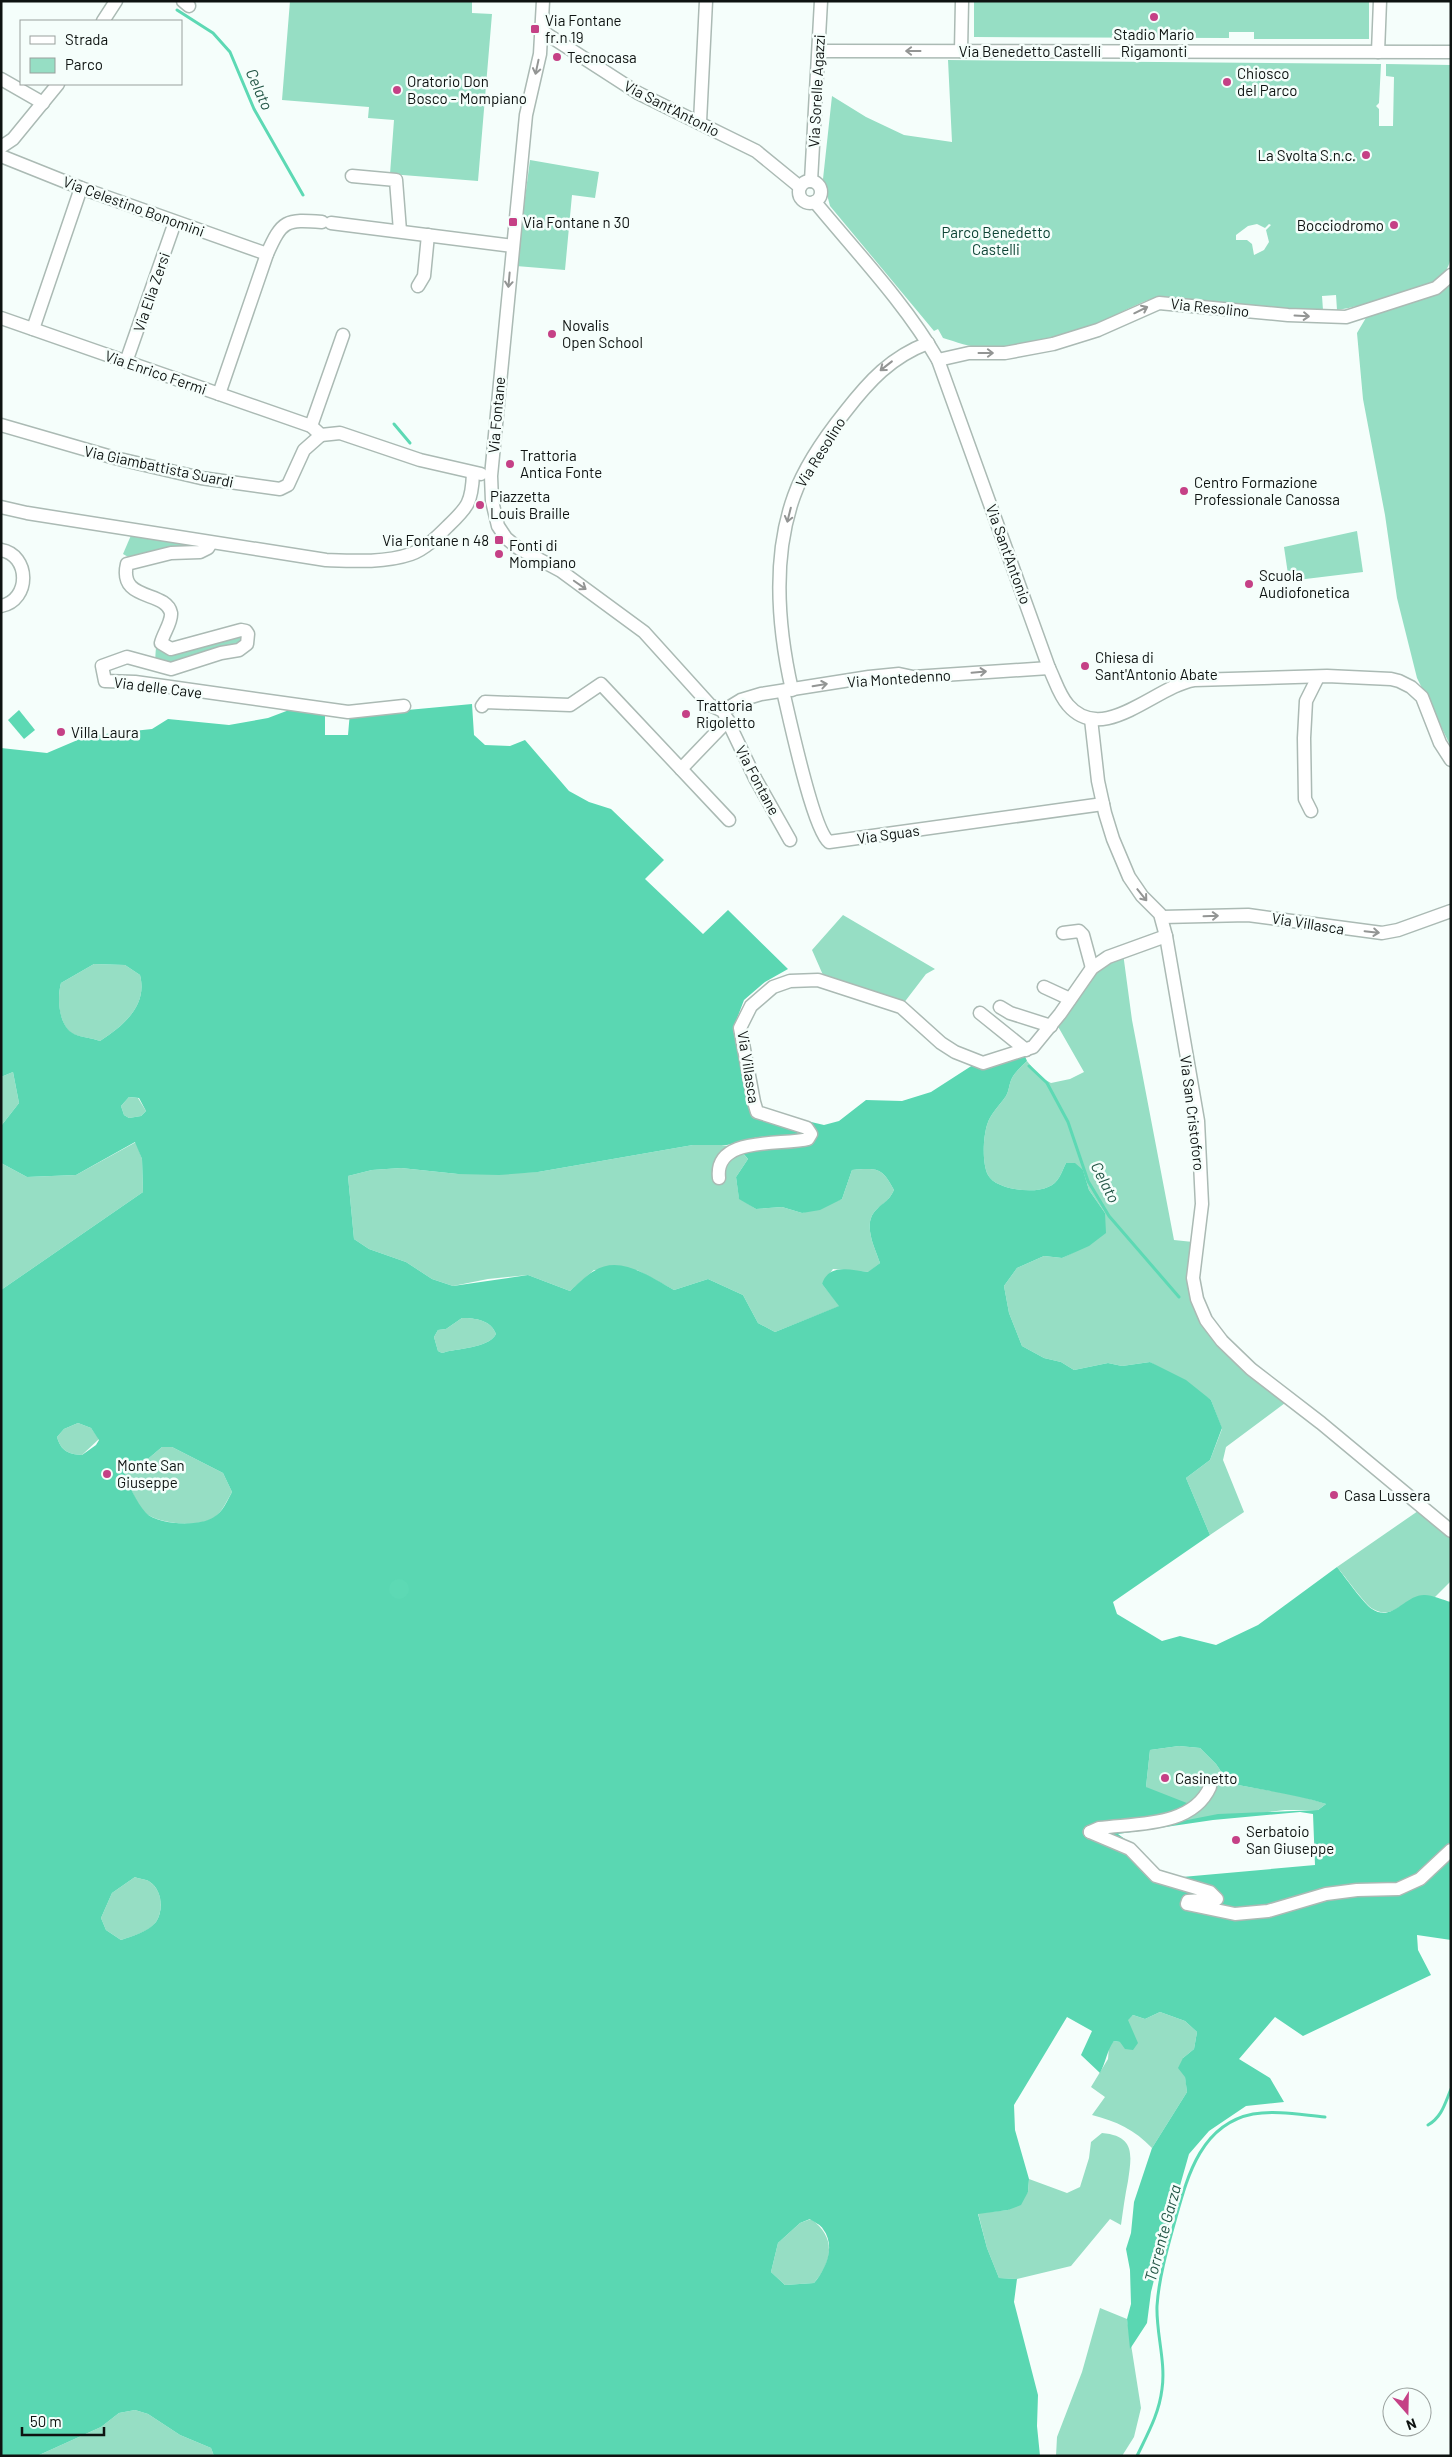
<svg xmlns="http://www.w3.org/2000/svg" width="1452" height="2457" viewBox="0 0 1452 2457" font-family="Barlow,sans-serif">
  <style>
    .green { fill: #96dec4; fill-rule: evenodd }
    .forest { fill: #5ad7b2; fill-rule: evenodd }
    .water { fill: #5dd9b4 }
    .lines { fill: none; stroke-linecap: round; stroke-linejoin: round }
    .stream { stroke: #5dd9b4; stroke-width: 3 }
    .minor-casing { stroke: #abbab4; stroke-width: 15 }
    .minor { stroke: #fff; stroke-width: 12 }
    .oneway { stroke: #939594 }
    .poi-dot { fill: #c54186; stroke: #f5fefb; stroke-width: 2 }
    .labels { text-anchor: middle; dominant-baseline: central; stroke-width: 5; stroke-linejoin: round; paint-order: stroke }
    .poi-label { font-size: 15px; fill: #0e1311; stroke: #f5fefb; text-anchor: start }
    .street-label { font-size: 15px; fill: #0e1311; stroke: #f5fefb }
    .park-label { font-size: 15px; fill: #0d4435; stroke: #f5fefb }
    .water-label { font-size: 16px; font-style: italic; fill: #235646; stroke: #f5fefb }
  </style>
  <rect width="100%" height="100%" fill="#f5fefb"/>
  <g class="green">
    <path d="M290,1H472V13L492,14L478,181L390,174L394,120L368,118L369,107L282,100Z"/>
    <path d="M974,1H1369V39H1254V32H1229V38L974,37Z"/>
    <path d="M948,60L1381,64L1379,103L1376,106L1379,109V126H1393L1394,77L1386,76V64L1451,65V256C1450,265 1445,274 1438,279C1424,289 1355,308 1337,310L1336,295L1322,296L1323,310L1251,306L1160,296C1136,303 1116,316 1093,325C1066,336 1012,351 984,348C970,347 956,342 943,338L938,329L934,331L830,206L823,179L832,96L866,117L904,135L952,142ZM1257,224L1265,228L1269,224L1271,225L1266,230L1269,242L1264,250L1254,255L1252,244L1247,240H1236V235L1248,226Z"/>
    <path d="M530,160L599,172L595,198L572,195L565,270L516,266Z"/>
    <path d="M1451,285V747L1417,678L1397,598L1385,515L1363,399L1357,333L1367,316Z"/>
    <path d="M1357,531L1363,572L1289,581L1284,547Z"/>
    <path d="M132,533L196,544L190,547L130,558L123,554Z"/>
    <path d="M240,634L244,637L240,644L175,663L155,661L156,647Z"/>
    <path d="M843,915L935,969L926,974L903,1004L881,994L823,975L812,950Z"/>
    <path d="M1123,953L1132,1020L1174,1240L1193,1242C1193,1259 1189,1288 1193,1303C1206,1346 1251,1377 1285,1403L1226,1447L1223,1460L1244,1512L1210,1535L1186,1478L1210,1460L1222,1429L1211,1400L1150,1362L1122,1366L1108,1363L1074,1370L1061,1362L1044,1358L1022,1346L1009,1313L1004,1286L1017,1268L1044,1256L1062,1258L1074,1252L1105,1213L1089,1190L1083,1170L1066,1163C1061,1173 1059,1183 1048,1187C1034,1194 996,1190 988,1175C982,1163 983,1138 987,1125C990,1114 999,1106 1006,1096C1009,1091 1009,1084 1012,1078C1015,1072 1022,1066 1027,1061L1040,1077L1051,1083L1070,1079L1084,1072L1056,1023L1093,970Z"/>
    <path d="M94,964L125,965L140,975C148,1006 123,1026 100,1041C92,1038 80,1037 73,1034C58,1025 57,997 61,983Z"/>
    <path d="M13,1072L19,1103L1,1126V1077Z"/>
    <path d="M129,1097L138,1098L146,1111L141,1116L129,1118L124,1115L121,1106Z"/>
    <path d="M136,1142L142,1159L143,1192L1,1290V1163L27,1177L76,1175Z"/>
    <path d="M693,1145C713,1145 734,1141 748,1159L736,1177L739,1198L756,1209L782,1207L802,1213L842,1199L852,1170C877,1168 882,1167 894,1190C888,1202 885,1202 876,1210C862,1224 875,1248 880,1263L869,1272L833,1269L822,1284L840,1306L775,1332L758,1323L743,1295L708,1279L674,1290L637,1270H594L570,1291L528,1275L488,1279L453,1286L432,1279L406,1262L369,1249L354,1239L348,1176L372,1170L401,1168L458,1174L538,1172Z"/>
    <path d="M462,1318C475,1318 491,1320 496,1334C488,1349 456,1348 442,1353L438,1351L434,1337L438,1330L446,1329Z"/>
    <path d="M78,1423L91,1428L99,1439L82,1455C68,1454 61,1451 57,1437L64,1429Z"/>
    <path d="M162,1447H172L223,1473L232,1492C227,1500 223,1511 215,1517C200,1528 163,1524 148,1515C138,1509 128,1482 124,1472L131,1464L149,1458Z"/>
    <path d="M1418,1511L1451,1539V1581L1434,1598C1408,1588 1397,1623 1373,1609C1365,1605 1345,1576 1337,1567Z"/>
    <path d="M1179,1746L1200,1748L1216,1764L1229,1783C1261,1790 1296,1793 1326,1804L1318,1810H1285L1165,1824L1146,1787L1150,1750Z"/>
    <path d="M135,1877C139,1879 147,1879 150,1882C162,1890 164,1910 156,1922C149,1932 132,1936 121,1940L106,1930L101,1918L112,1893Z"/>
    <path d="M1160,2012L1185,2021L1197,2032L1194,2049L1183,2058L1187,2092L1152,2148C1135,2130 1116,2121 1092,2115L1105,2097L1091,2087L1108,2059L1109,2046L1114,2041L1120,2042L1127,2020L1133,2015L1145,2019Z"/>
    <path d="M1102,2133C1135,2136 1132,2154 1128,2181C1125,2196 1123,2210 1121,2225L1110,2219L1071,2266L1017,2279L999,2278L987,2248L978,2213L1008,2210L1028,2192L1029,2179L1067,2193L1080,2187L1089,2158L1091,2142Z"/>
    <path d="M811,2219C836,2237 833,2261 814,2283L785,2285L771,2272L778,2243L800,2223Z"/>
    <path d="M1100,2308L1127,2319L1141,2408L1134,2437L1122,2456H1056L1057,2437L1082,2372Z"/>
    <path d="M135,2410L148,2414L180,2435L211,2448L214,2456H37L101,2427L119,2413Z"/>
  </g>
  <path class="forest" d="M472,704L474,735L485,745L510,746L525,740L569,791L589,802L611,809L664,860L645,879L703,934L728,910L788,969L765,982L744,1000L733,1029L753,1118L797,1131L798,1134L794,1136L758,1137L727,1145H693L538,1172L499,1175L458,1174L401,1168L372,1170L348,1176L354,1239L369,1249L406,1262L432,1279L453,1286L528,1275L570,1291C577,1285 585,1276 594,1271C620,1254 650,1277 674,1290L708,1279L743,1295L758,1323L775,1332L839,1306L822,1284C829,1263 850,1270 868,1272L880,1263C875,1248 862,1224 876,1210C885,1201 888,1202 894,1190C882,1167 877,1168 852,1170L842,1199L820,1210L802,1213L782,1207L756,1209L739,1199L736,1177L748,1159L742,1152L766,1148L794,1147L813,1128L807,1121L824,1125L839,1121L866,1100L902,1101L931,1092L976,1063L1024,1054L1027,1061C1022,1066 1015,1072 1012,1078C1009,1084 1009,1091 1006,1096C999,1106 990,1114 987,1125C983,1138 982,1163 988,1175C996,1190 1034,1194 1048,1187C1059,1183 1061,1173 1066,1163H1075L1083,1170L1089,1190L1105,1213L1106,1233L1089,1246L1062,1258L1044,1256L1017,1268L1004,1286L1009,1313L1022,1346L1044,1358L1061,1362L1074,1370L1108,1363L1122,1366L1150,1362L1186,1380L1211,1400L1222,1428L1210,1460L1186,1478L1210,1535L1113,1602L1117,1614L1162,1641L1180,1636L1216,1645L1258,1625L1337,1567C1345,1577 1363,1603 1372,1609C1393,1623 1405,1594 1425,1595C1432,1595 1443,1600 1451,1602V1940L1417,1935L1418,1950L1431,1975L1303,2036L1275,2017L1239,2059L1270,2078L1284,2102L1246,2106L1209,2131L1189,2154L1160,2256L1151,2292L1147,2323L1130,2349L1127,2319L1131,2304L1130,2270L1126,2249L1131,2233L1134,2202L1152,2148L1187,2092L1185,2077L1178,2068L1183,2058L1194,2049L1197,2032L1185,2021L1160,2012L1145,2019L1133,2015L1128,2020L1138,2043L1133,2050L1125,2049L1120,2042L1114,2041C1107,2050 1106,2062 1100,2073L1081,2055L1092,2031L1067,2017L1014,2105L1015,2130L1029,2179L1028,2192L1021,2205L1008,2210L978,2214L987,2248L999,2278L1017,2279L1014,2302L1038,2395L1037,2426L1040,2456H214L211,2448L180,2435L148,2414L135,2410L119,2413L101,2427L37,2456H1V1290L143,1192L142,1159L135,1142L76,1175L27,1177L1,1163V1126L19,1103L13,1072L1,1077V748L47,753L87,736L152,729L168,719L229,725L268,718L297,707L325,710V735H348L350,712H386ZM94,964L125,965L140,975C148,1006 123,1026 100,1041C92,1038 80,1037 74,1034C58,1026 57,997 61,983ZM129,1097L139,1098L146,1111L141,1116L129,1118L124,1115L121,1106ZM462,1318C475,1318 491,1320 496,1334C488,1349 456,1348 442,1353L438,1351L434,1337L438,1330L446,1329ZM78,1423L91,1428L99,1440L96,1445L82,1455C68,1454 61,1451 57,1437L64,1429ZM162,1447H172L223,1473L232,1492C227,1501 223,1512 214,1517C200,1527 158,1525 146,1513C136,1502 129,1485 124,1472L131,1464L149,1458ZM1179,1746L1200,1748L1216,1764L1229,1783C1260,1790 1296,1794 1326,1804L1318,1810L1218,1814L1167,1824L1197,1807L1146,1787L1150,1750ZM1300,1812L1313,1814L1315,1865L1182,1877L1157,1869L1137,1848L1118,1834L1213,1820ZM135,1877C139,1879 147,1879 150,1882C162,1890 164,1910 156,1922C148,1932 132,1936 121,1940L106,1930L101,1918L112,1893ZM810,2219C814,2222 821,2225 823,2229C836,2246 826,2269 814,2283L785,2285L771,2272L778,2243L800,2223Z"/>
  <g class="water">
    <path d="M19,710L35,730L24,739L8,720Z"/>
    <circle cx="399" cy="1589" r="10"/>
  </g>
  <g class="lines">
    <g class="stream">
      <path d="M177,10L213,33L230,52L254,109L303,195"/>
      <path d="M394,424L410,443"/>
      <path d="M1029,1066L1047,1083L1068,1122L1088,1181L1109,1216L1179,1297"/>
      <path d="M1428,2125C1442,2117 1445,2103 1451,2089"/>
      <path d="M1137,2456C1148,2433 1159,2414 1162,2389C1166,2362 1156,2333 1157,2306C1159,2276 1168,2246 1176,2217C1188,2174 1202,2124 1253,2114C1276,2110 1302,2115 1325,2117"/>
    </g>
    <g class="minor-casing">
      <g id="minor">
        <path d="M183,1L189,6"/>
        <path d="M543,1L540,54L526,115L491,476L492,501L498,526L506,538L518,548L561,571L644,632L710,705L723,711L755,778L790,840"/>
        <path d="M103,21L116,1"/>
        <path d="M542,31L638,93L756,151L800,187"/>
        <path d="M819,51L1451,52"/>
        <path d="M961,51L962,1"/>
        <path d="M1378,52L1380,1"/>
        <path d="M1,79L43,103"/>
        <path d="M700,122L706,1"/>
        <path d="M1,147L13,139L58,84"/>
        <path d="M1,156L81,188L267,254"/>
        <path d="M352,176L396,180L400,231"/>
        <circle cx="810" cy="192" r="11"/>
        <path d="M811,181L821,1"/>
        <path d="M815,202C857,253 905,303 938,360L1049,668C1055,680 1059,695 1068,705C1103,746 1156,686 1194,680L1327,676L1391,679L1399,681L1411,687L1422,697L1440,743L1451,760"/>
        <path d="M331,223L513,246"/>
        <path d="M418,286L424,276L428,235"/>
        <path d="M1,318L311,426L321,435L340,433L420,460L481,474"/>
        <path d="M33,329L81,188"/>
        <path d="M938,360L969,353H1005L1053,344L1098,330L1159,303L1288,315L1346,317L1436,288L1451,275"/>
        <path d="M126,362L175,222"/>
        <path d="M219,394L267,254C282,220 286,219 322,222"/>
        <path d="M1,425L115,458L201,478L280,489L288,485L304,450L321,435"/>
        <path d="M311,426L343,335"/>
        <path d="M1,507L27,513L326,560C352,561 385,563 411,554C425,549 437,537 448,526C468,507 472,502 473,473"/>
        <path d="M211,543L208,548L200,552L171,553L127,564C118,602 166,590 171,613C172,622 163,634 161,643L171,649L241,630L246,631L248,634L247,644L239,650L221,653L171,669L127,657L102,666L105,681L135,682L348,712L404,706"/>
        <path d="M1,550C30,555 31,600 1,606"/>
        <path d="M792,690C778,628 772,557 794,496C805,465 825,437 845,412C869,381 891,357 928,343"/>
        <path d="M783,691C789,716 813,830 829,842L1103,804"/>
        <path d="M482,706L485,702L570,705L601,684L729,820"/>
        <path d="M723,711L741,700L761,694L869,677L899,674L913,677L1049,668"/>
        <path d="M1091,719L1098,781L1105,813L1113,839L1129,877L1142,896L1160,914L1166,936L1198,1121L1202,1204L1193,1278L1197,1299L1206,1320L1222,1341L1251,1369L1321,1423L1451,1531"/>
        <path d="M681,769L728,720"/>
        <path d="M1311,811L1305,799L1304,738L1306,701L1318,677"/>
        <path d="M1162,917L1248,915L1382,933L1398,930L1451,911"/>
        <path d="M1063,933L1079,931L1083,935L1092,968"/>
        <path d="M1044,987L1070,999"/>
        <path d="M1000,1007L1010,1013L1051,1026"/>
        <path d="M980,1013L1026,1050"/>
        <path d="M719,1178C714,1135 782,1146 808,1139L811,1134L807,1128L757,1112L754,1102L740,1028L751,1006L773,987L790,981L818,980L901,1007L941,1043L955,1052L983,1063L1033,1047L1060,1014L1092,968L1108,957L1166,936"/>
        <path d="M1090,1832L1130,1849L1156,1876L1210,1892L1217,1899L1188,1901L1187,1904L1235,1914L1268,1911L1326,1894L1357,1890L1398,1889L1420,1879L1451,1850"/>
        <path d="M1090,1832L1099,1828C1137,1823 1192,1827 1210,1787"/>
      </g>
    </g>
    <use href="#minor" class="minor"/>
  </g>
  <defs><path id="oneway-shaft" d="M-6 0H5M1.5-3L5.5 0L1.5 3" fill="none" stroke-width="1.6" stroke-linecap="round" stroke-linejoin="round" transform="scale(1.25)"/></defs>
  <g class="oneway">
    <use href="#oneway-shaft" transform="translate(913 51) rotate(-180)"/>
    <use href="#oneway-shaft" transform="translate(537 67) rotate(102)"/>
    <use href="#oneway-shaft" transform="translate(509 280) rotate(95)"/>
    <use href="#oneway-shaft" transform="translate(1141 310) rotate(-26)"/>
    <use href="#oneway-shaft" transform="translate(1302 316) rotate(3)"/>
    <use href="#oneway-shaft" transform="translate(986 353)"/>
    <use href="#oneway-shaft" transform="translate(886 366) rotate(142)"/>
    <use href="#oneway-shaft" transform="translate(789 515) rotate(104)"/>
    <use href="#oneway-shaft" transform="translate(580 585) rotate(35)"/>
    <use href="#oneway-shaft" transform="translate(979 672) rotate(-5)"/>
    <use href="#oneway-shaft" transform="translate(820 685) rotate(-9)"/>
    <use href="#oneway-shaft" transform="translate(1142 895) rotate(51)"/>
    <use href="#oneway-shaft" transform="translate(1211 916) rotate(-2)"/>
    <use href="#oneway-shaft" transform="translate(1372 932) rotate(6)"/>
  </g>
  <g class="poi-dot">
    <circle cx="1154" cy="17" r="5"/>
    <rect x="530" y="24" width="10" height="10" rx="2.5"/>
    <circle cx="557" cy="57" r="5"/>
    <circle cx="1227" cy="82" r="5"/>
    <circle cx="397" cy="90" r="5"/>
    <circle cx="1366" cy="155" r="5"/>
    <rect x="508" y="217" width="10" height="10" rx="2.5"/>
    <circle cx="1394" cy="225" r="5"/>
    <circle cx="552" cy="334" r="5"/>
    <circle cx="510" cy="464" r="5"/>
    <circle cx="1184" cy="491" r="5"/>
    <circle cx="480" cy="505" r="5"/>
    <rect x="494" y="535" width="10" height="10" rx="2.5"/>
    <circle cx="499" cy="554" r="5"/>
    <circle cx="1249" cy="584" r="5"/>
    <circle cx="1085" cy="666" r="5"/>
    <circle cx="686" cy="714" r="5"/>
    <circle cx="61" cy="732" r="5"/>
    <circle cx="107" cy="1474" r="5"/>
    <circle cx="1334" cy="1495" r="5"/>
    <circle cx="1165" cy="1778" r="5"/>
    <circle cx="1236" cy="1840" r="5"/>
  </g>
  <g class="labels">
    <g class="poi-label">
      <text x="545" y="20">Via Fontane<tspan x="545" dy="17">fr.n 19</tspan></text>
      <text x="1154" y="34" text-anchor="middle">Stadio Mario<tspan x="1154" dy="17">Rigamonti</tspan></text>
      <text x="567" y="57">Tecnocasa</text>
      <text x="1237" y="73">Chiosco<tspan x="1237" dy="17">del Parco</tspan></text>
      <text x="407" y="81">Oratorio Don<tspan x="407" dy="17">Bosco - Mompiano</tspan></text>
      <text x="1356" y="155" text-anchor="end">La Svolta S.n.c.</text>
      <text x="523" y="222">Via Fontane n 30</text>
      <text x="1384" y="225" text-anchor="end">Bocciodromo</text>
      <text x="562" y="325">Novalis<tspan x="562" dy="17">Open School</tspan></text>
      <text x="520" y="455">Trattoria<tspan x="520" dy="17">Antica Fonte</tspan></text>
      <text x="1194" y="482">Centro Formazione<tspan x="1194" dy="17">Professionale Canossa</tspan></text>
      <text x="490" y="496">Piazzetta<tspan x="490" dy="17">Louis Braille</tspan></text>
      <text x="489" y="540" text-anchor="end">Via Fontane n 48</text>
      <text x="509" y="545">Fonti di<tspan x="509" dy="17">Mompiano</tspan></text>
      <text x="1259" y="575">Scuola<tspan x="1259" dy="17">Audiofonetica</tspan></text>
      <text x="1095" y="657">Chiesa di<tspan x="1095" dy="17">Sant'Antonio Abate</tspan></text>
      <text x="696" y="705">Trattoria<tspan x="696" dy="17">Rigoletto</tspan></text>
      <text x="71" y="732">Villa Laura</text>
      <text x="117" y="1465">Monte San<tspan x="117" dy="17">Giuseppe</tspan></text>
      <text x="1344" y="1495">Casa Lussera</text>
      <text x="1175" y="1778">Casinetto</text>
      <text x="1246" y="1831">Serbatoio<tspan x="1246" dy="17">San Giuseppe</tspan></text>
    </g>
    <g class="street-label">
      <text x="1030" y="51">Via Benedetto Castelli</text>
      <text transform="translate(816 91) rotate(-87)">Via Sorelle Agazzi</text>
      <text transform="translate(672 108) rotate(27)">Via Sant'Antonio</text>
      <text transform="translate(134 206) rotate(20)">Via Celestino Bonomini</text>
      <text transform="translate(151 292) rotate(-71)">Via Elia Zersi</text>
      <text transform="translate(1210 307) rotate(6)">Via Resolino</text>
      <text transform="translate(156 372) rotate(19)">Via Enrico Fermi</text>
      <text transform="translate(496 415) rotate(-85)">Via Fontane</text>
      <text transform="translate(820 452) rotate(-58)">Via Resolino</text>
      <text transform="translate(159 466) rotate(12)">Via Giambattista Suardi</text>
      <text transform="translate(1009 554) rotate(70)">Via Sant'Antonio</text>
      <text transform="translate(899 678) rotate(-4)">Via Montedenno</text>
      <text transform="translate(158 687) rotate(7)">Via delle Cave</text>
      <text transform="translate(758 780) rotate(62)">Via Fontane</text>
      <text transform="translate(888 834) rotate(-8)">Via Sguas</text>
      <text transform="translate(1308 923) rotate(9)">Via Villasca</text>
      <text transform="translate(749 1067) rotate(81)">Via Villasca</text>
      <text transform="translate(1193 1113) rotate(83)">Via San Cristoforo</text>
    </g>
    <g class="park-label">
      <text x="996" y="232">Parco Benedetto<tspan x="996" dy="17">Castelli</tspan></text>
    </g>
    <g class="water-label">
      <text transform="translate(260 89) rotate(66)">Celato</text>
      <text transform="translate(1106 1182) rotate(63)">Celato</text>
      <text transform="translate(1162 2233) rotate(-75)">Torrente Garza</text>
    </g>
  </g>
  <rect width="1452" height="2457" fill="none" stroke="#0e1311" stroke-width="5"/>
  <rect x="20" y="20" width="162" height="65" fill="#f5fefb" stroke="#99a09d"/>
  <rect x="30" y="36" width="25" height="8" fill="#ffffff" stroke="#99a09d"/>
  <text x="65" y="45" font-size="15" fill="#0e1311">Strada</text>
  <rect x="30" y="58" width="25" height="15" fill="#96dec4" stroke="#99a09d"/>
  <text x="65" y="70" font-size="15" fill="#0e1311">Parco</text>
  <g transform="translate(1407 2412) rotate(160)"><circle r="24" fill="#f5fefb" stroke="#99a09d"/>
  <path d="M0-4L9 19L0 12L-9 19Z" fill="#c54186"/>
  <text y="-8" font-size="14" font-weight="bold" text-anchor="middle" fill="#0e1311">N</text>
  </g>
  <path d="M22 2427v8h82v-8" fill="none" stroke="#0e1311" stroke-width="2.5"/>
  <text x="30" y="2427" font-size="15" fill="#0e1311" stroke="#f5fefb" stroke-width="4" paint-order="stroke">50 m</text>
</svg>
